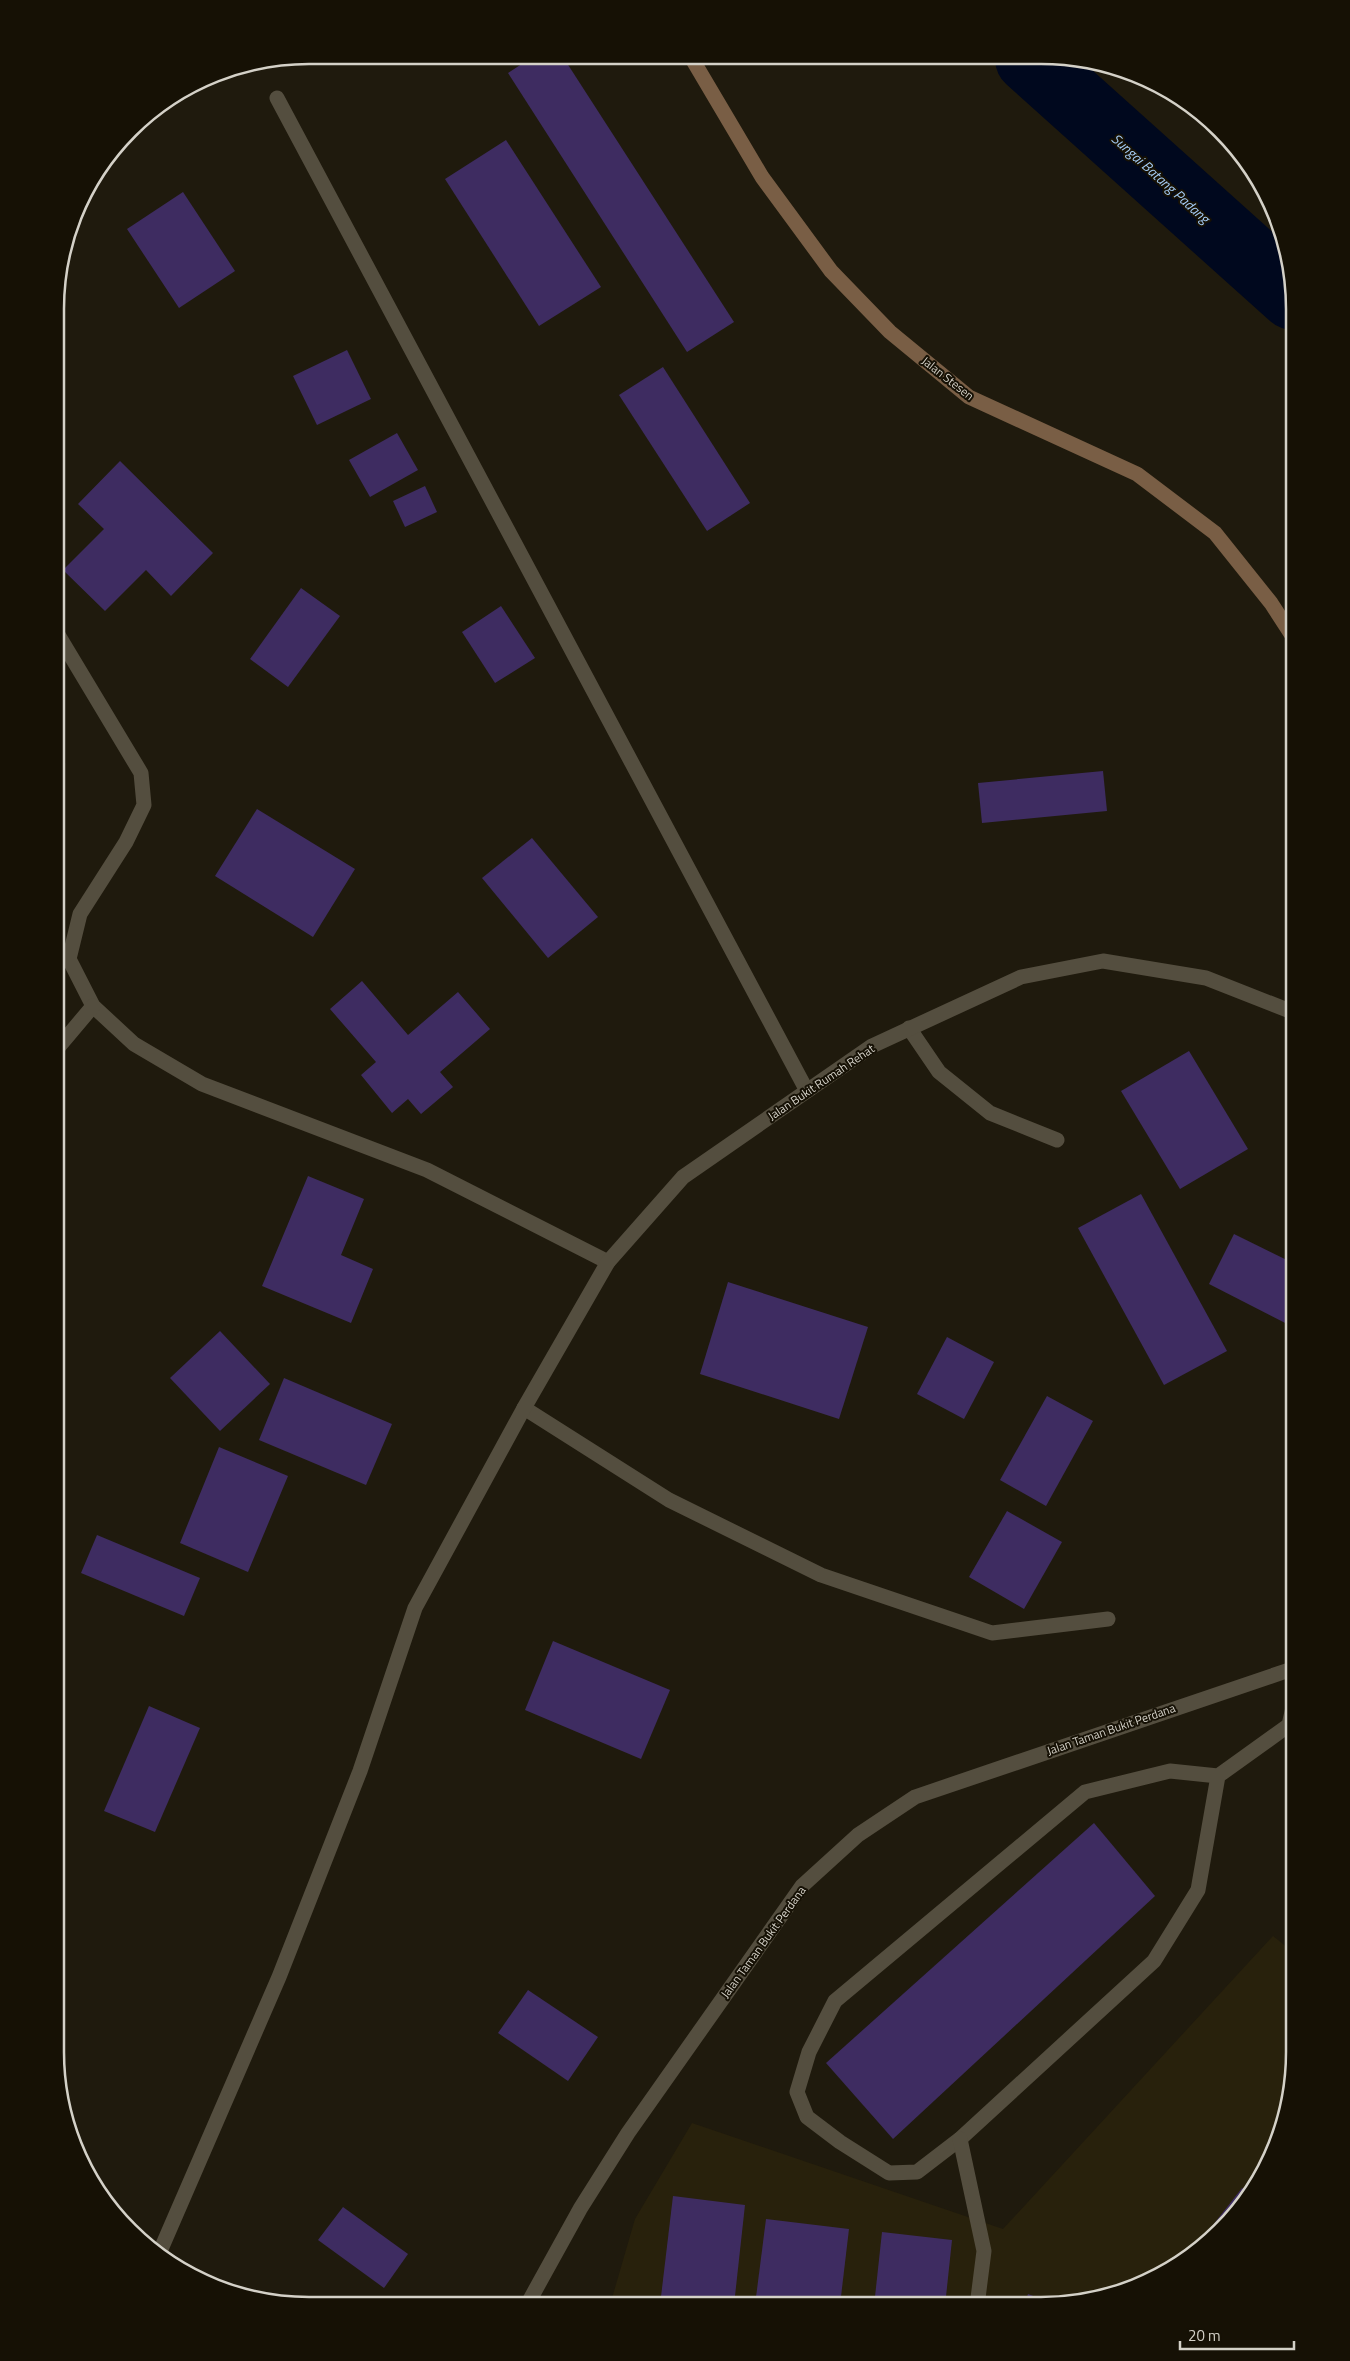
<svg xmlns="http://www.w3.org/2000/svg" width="1350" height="2361" viewBox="0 0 1350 2361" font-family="'Titillium Web',sans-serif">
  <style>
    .built { fill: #28210c }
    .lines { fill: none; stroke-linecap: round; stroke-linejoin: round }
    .river { stroke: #00081e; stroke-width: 68 }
    .building { fill: #3e2c61 }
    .lane { stroke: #544e3f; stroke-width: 15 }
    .street { stroke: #544e3f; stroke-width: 15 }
    .secondary { stroke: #795e45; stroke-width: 15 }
    .labels { text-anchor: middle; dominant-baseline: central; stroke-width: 4; stroke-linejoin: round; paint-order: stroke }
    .street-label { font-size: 12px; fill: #d4d1c8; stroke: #161105 }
    .water-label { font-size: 14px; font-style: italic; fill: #a5ccf6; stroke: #161105 }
    .rim { fill: none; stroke: #d4d1c8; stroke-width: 2.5 }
  </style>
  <rect width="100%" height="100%" fill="#1f1a0d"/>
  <path class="built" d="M1273,1936L1294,1953V2070L1276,2149L1242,2207L1183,2263L1123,2292L1042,2306L610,2305L635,2219L692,2123L1003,2229Z"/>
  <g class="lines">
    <path class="river" d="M1029,59L1293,296"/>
  </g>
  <g class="building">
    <path d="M534,56L563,57L734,322L687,352L508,73Z"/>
    <path d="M506,140L601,287L539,326L445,179Z"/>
    <path d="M183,192L235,271L179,308L127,229Z"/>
    <path d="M347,350L371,399L317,425L293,376Z"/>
    <path d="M663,367L750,503L707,531L619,395Z"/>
    <path d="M397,433L418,470L370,497L349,460Z"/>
    <path d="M120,461L213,553L171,596L146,570L105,611L63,570L104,529L78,504Z"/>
    <path d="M425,486L437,512L405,527L393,501Z"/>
    <path d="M301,588L340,616L288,687L250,659Z"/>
    <path d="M501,606L535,658L495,683L462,632Z"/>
    <path d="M1103,771L1107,811L982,823L978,783Z"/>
    <path d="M257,809L355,869L313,937L215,876Z"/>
    <path d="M532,838L598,917L548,958L482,878Z"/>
    <path d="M362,981L408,1035L458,992L490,1029L440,1072L453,1087L421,1114L408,1099L392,1113L361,1075L376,1062L330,1009Z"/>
    <path d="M1189,1051L1248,1149L1180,1189L1121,1091Z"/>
    <path d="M308,1176L364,1199L341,1255L373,1269L351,1323L262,1286Z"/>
    <path d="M1141,1194L1227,1351L1164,1385L1078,1228Z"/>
    <path d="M1234,1234L1295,1264V1328L1209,1284Z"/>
    <path d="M728,1282L868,1327L839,1419L700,1374Z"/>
    <path d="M220,1331L270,1384L220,1431L170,1378Z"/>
    <path d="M947,1337L994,1362L964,1419L917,1394Z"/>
    <path d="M284,1378L392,1424L366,1485L259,1440Z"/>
    <path d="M1047,1396L1093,1421L1046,1506L1000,1480Z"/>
    <path d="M219,1447L288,1476L248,1572L180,1543Z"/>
    <path d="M1007,1511L1062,1542L1024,1609L969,1577Z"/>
    <path d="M97,1535L200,1578L184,1616L81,1573Z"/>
    <path d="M553,1641L670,1690L641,1759L525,1710Z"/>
    <path d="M149,1706L200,1728L155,1832L104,1811Z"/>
    <path d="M1094,1823L1155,1896L893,2139L826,2063Z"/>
    <path d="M528,1990L598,2037L568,2081L498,2033Z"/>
    <path d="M56,2056L62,2059L58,2069Z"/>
    <path d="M1242,2188L1250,2194L1242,2207L1210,2237L1206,2234Z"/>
    <path d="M673,2196L745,2205L734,2305H660Z"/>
    <path d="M343,2207L408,2254L384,2288L318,2240Z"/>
    <path d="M766,2219L849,2229L840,2305H755Z"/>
    <path d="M882,2232L952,2240L945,2306H874Z"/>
    <path d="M1028,2294L1054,2304L1024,2306Z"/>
  </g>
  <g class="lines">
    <g class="lane">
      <path d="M277,98L807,1091"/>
      <path d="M57,633L141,773L144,805L126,842L80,914L69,959L93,1006L134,1044L202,1084L427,1170L608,1262"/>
      <path d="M909,1028L939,1072L990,1113L1057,1140"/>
      <path d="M56,1050L93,1006"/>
      <path d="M524,1408L669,1500L821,1575L992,1633L1108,1619"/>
      <path d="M1218,1776L1198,1890L1154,1961L960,2139L917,2172L889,2173L840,2142L807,2117L797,2092L809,2052L835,2001L1085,1792L1170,1771L1218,1776L1289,1725L1295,1699"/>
      <path d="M960,2139L984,2251L977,2306"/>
      <path d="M158,2256L279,1977L360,1771L415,1608L524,1408L608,1262L683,1177L872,1046L1021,977L1103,961L1206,978L1295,1013"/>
    </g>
    <path class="street" d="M527,2305L580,2209L628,2133L802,1886L858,1835L915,1797L1295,1668"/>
    <path class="secondary" d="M691,57L762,177L831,271L890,332L969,397L1137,474L1215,533L1271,603L1295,640"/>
  </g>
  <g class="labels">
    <g class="street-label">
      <text transform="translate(948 378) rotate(38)">Jalan Stesen</text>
      <text transform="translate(821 1082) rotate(-34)">Jalan Bukit Rumah Rehat</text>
      <text transform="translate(1111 1729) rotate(-19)">Jalan Taman Bukit Perdana</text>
      <text transform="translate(763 1942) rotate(-54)">Jalan Taman Bukit Perdana</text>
    </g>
    <g class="water-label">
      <text transform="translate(1161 178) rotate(42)">Sungai Batang Padang</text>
    </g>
  </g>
  <path d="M0 0H1350V2361H0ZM309 64H1041A245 245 0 0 1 1286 309V2052A245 245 0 0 1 1041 2297H309A245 245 0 0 1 64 2052V309A245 245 0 0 1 309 64Z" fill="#161105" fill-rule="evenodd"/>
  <path class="rim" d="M309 64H1041A245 245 0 0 1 1286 309V2052A245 245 0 0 1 1041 2297H309A245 245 0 0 1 64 2052V309A245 245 0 0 1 309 64Z"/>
  <path d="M1180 2341v8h114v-8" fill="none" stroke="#d4d1c8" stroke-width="2.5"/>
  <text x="1188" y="2341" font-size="15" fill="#d4d1c8" stroke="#161105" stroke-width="4" paint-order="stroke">20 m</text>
</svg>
